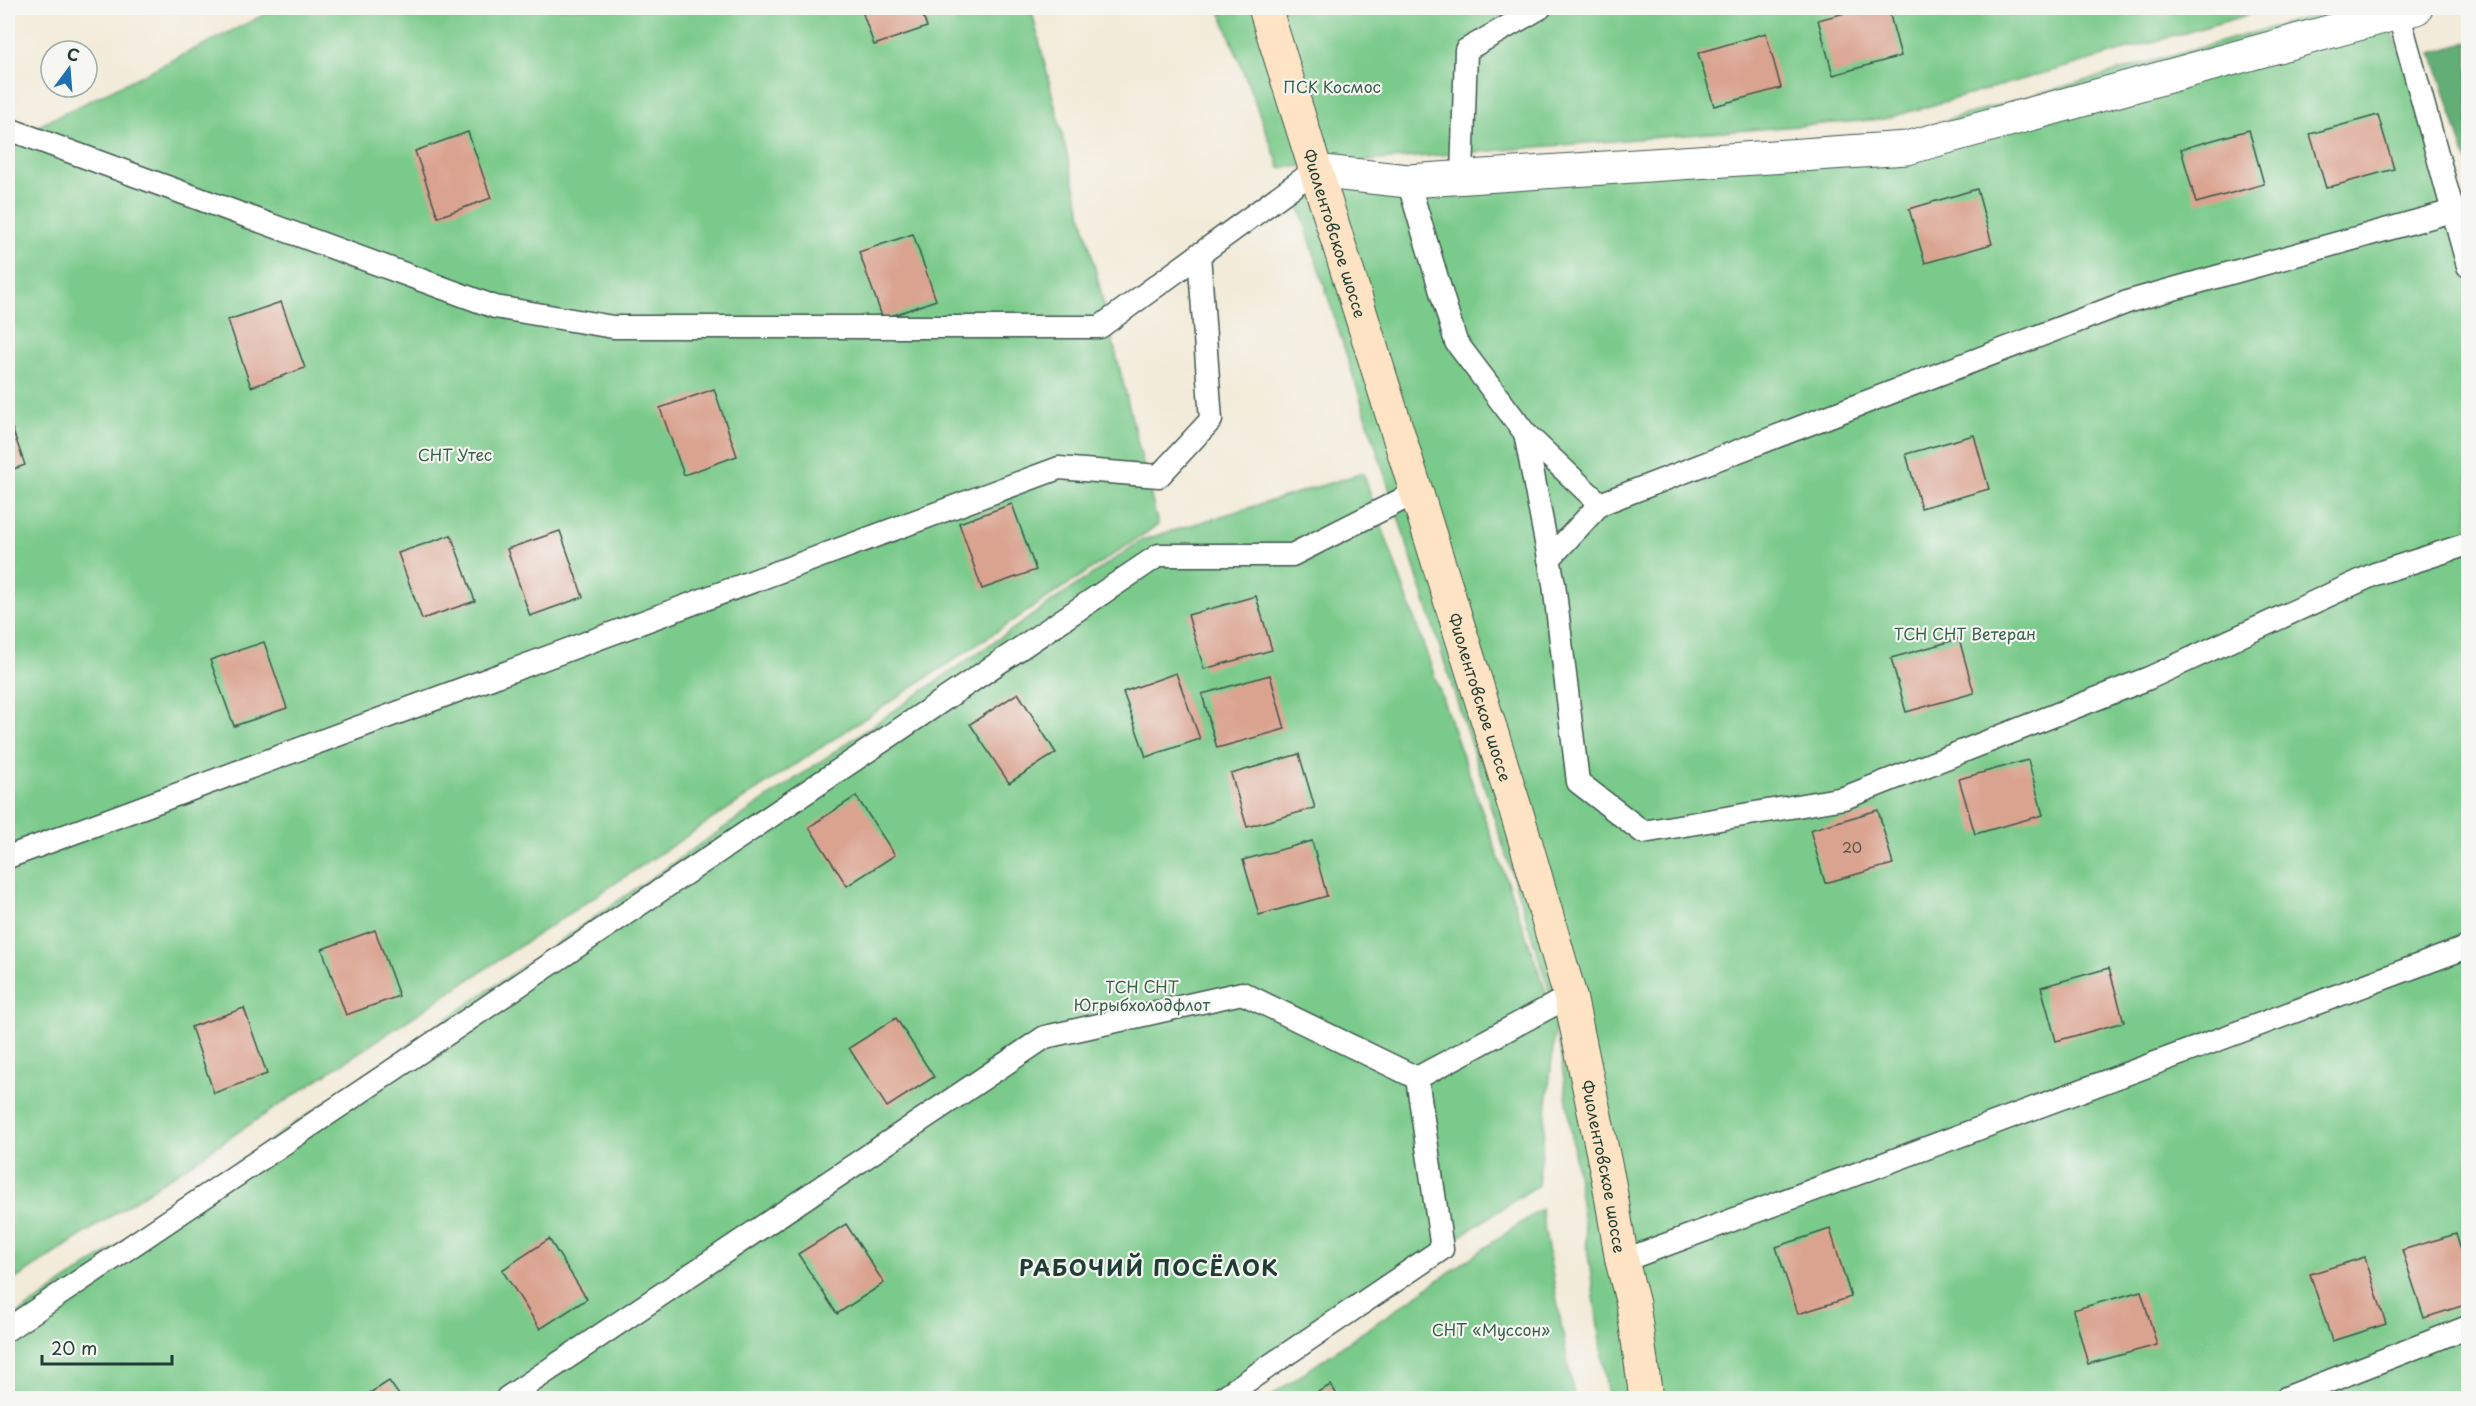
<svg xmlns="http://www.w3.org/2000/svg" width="2476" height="1406" viewBox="0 0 2476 1406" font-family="'Playpen Sans',sans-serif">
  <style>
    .green { fill: #7aca8b; stroke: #4c8460; stroke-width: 1.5 }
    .forest { fill: #63ae77; stroke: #417656; stroke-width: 1.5 }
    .building { fill: #daa390 }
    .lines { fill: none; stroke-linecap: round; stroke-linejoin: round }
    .service-casing { stroke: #3f574d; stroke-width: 25 }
    .minor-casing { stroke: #3f574d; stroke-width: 35 }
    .secondary-casing { stroke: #3f574d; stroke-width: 35 }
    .service { stroke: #fff; stroke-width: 22 }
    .minor { stroke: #fff; stroke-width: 33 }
    .secondary { stroke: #fee4c5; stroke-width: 33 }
    .labels { text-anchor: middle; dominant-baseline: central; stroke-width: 4.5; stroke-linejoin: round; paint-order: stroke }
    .number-label { font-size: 14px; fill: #4e564b }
    .park-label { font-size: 16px; fill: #36604a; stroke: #f6f6f2 }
    .street-label { font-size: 16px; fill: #1f3d34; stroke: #f6f6f2 }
    .district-label { font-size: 22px; font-weight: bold; letter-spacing: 1.5px; fill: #1f3d34; stroke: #f6f6f2 }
  </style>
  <rect width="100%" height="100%" fill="#f6f6f2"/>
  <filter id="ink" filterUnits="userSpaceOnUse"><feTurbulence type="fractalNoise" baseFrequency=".0167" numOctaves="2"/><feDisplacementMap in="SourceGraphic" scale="12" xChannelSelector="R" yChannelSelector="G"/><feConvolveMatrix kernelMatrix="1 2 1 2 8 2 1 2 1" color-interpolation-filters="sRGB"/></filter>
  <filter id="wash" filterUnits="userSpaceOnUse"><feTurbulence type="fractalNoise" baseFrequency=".008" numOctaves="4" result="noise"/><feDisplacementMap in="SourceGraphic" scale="24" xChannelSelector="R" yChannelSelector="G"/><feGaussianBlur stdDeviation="1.35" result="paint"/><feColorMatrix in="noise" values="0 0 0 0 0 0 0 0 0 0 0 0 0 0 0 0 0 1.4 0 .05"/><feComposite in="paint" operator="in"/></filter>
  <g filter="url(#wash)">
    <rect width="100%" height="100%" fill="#f3ebd9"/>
    <g class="green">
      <path d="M278,8H1031L1158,525L8,1284V141Z"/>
      <path d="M1219,8H2272L1884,119L1280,168Z"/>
      <path d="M2339,8H2384L2468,244V1398H1608L1556,1022L1538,1185L1214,1398H8V1321L1142,540L1363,473L1554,1015L1553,1002L1291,181L1905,132Z"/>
      <path d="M1541,1209L1574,1398H1268Z"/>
    </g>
    <path class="forest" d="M2468,42V165L2432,53Z"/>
    <g id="blocks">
      <g class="building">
        <path d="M861,8H920L927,27L874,45Z"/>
        <path d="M1864,8H1888L1901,56L1833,75L1818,20Z"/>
        <path d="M1766,33L1781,88L1714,106L1698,53Z"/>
        <path d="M2378,115L2394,169L2326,188L2310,134Z"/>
        <path d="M2249,130L2264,184L2196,203L2181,149Z"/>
        <path d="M468,132L491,198L438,217L415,151Z"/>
        <path d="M1977,189L1992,244L1925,263L1909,209Z"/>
        <path d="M913,234L936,300L883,319L859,252Z"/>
        <path d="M281,302L305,368L251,387L228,320Z"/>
        <path d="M714,389L737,456L684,475L660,408Z"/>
        <path d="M8,417L25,465L8,471Z"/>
        <path d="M1974,435L1989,489L1921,508L1906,454Z"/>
        <path d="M1012,504L1036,570L982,589L959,523Z"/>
        <path d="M560,531L583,597L530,616L507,549Z"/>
        <path d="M451,535L475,601L422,619L398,553Z"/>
        <path d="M1256,596L1272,650L1204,669L1188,615Z"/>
        <path d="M1959,639L1974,693L1906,712L1891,658Z"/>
        <path d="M264,642L287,708L234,726L210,660Z"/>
        <path d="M1176,673L1200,739L1146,757L1123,692Z"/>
        <path d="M1270,675L1285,729L1217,748L1202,694Z"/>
        <path d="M1018,693L1056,753L1009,783L970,724Z"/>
        <path d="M1299,754L1315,808L1247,827L1231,774Z"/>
        <path d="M2028,760L2043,815L1975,834L1959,779Z"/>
        <path d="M856,796L895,855L847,886L809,827Z"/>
        <path d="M1878,810L1893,864L1825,883L1810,830Z"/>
        <path d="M1312,841L1327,896L1259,915L1243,860Z"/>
        <path d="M375,930L399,996L346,1015L322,949Z"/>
        <path d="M2109,968L2124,1022L2056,1041L2041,987Z"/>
        <path d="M244,1008L267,1074L214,1093L191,1027Z"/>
        <path d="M896,1018L934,1077L887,1107L849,1048Z"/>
        <path d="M846,1224L884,1283L837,1314L798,1254Z"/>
        <path d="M1830,1229L1851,1297L1798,1314L1776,1247Z"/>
        <path d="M2456,1234L2468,1274V1304L2424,1318L2402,1250Z"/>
        <path d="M549,1239L587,1299L540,1329L502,1270Z"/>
        <path d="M2365,1257L2386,1324L2332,1341L2310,1274Z"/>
        <path d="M2141,1291L2157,1345L2088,1364L2073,1310Z"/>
        <path d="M389,1381L401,1398H361L378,1388Z"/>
        <path d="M1331,1385L1339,1398H1306Z"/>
      </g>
    </g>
  </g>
  <g filter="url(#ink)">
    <use href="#blocks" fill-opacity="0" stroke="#3f574d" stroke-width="1.5"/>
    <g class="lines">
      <g class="service-casing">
        <g id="service">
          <path d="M2398,12L2468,266"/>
          <path d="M8,131H14L495,307L613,327H1100L1314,171"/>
          <path d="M1462,177L1466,50L1540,8"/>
          <path d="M1408,181L1456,342L1525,433L1600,504L2130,301L2453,211"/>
          <path d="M1525,433L1554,584L1578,782L1643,832L1844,798L2149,678L2375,574L2468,544"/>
          <path d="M1549,559L1600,504"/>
          <path d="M8,857L1059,468L1159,476L1211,420L1199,254"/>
          <path d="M1417,1078L1570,996"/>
          <path d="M1622,1261L2468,947"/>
          <path d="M8,1329L1159,555H1292L1403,499"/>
          <path d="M507,1398L1045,1037L1242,993L1417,1078"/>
          <path d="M1222,1398L1442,1249L1417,1078"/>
          <path d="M2286,1398L2468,1327"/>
        </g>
      </g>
      <g class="minor-casing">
        <path id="minor" d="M1314,171L1408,181L1907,148L2416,8"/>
      </g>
      <g class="secondary-casing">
        <g id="secondary">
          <path id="s1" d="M1265,8L1522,830L1570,996L1609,1183L1622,1261L1633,1304L1646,1398"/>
        </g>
      </g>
      <use href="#service" class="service"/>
      <use href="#minor" class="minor"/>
      <use href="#secondary" class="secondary"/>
    </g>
  </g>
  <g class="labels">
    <g class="number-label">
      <text x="1852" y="847">20</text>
    </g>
    <g class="park-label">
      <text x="1332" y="86">ПСК Космос</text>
      <text x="455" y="454">СНТ Утес</text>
      <text x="1965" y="633">ТСН СНТ Ветеран</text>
      <text x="1142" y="986">ТСН СНТ<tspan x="1142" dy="18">Югрыбхолодфлот</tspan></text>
      <text x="1491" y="1329">СНТ «Муссон»</text>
    </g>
    <g class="street-label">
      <text stroke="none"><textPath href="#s1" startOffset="236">Фиолентовское шоссе</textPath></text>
      <text stroke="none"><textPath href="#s1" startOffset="722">Фиолентовское шоссе</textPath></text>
      <text stroke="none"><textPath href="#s1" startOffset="1208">Фиолентовское шоссе</textPath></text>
    </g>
    <g class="district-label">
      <text x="1149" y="1266">РАБОЧИЙ ПОСЁЛОК</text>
    </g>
  </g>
  <rect width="2476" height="1406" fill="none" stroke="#f6f6f2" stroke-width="30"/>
  <g transform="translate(69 69) rotate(16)"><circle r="28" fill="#f6f6f2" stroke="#a0aca6" stroke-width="1.5"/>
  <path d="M0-4.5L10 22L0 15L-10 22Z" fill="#1f6fb2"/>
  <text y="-9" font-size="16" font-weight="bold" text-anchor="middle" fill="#1f3d34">С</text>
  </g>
  <path d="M42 1355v9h130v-9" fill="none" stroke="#1f3d34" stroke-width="3"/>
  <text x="51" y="1355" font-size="18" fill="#1f3d34" stroke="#f6f6f2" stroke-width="4.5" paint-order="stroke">20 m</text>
</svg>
